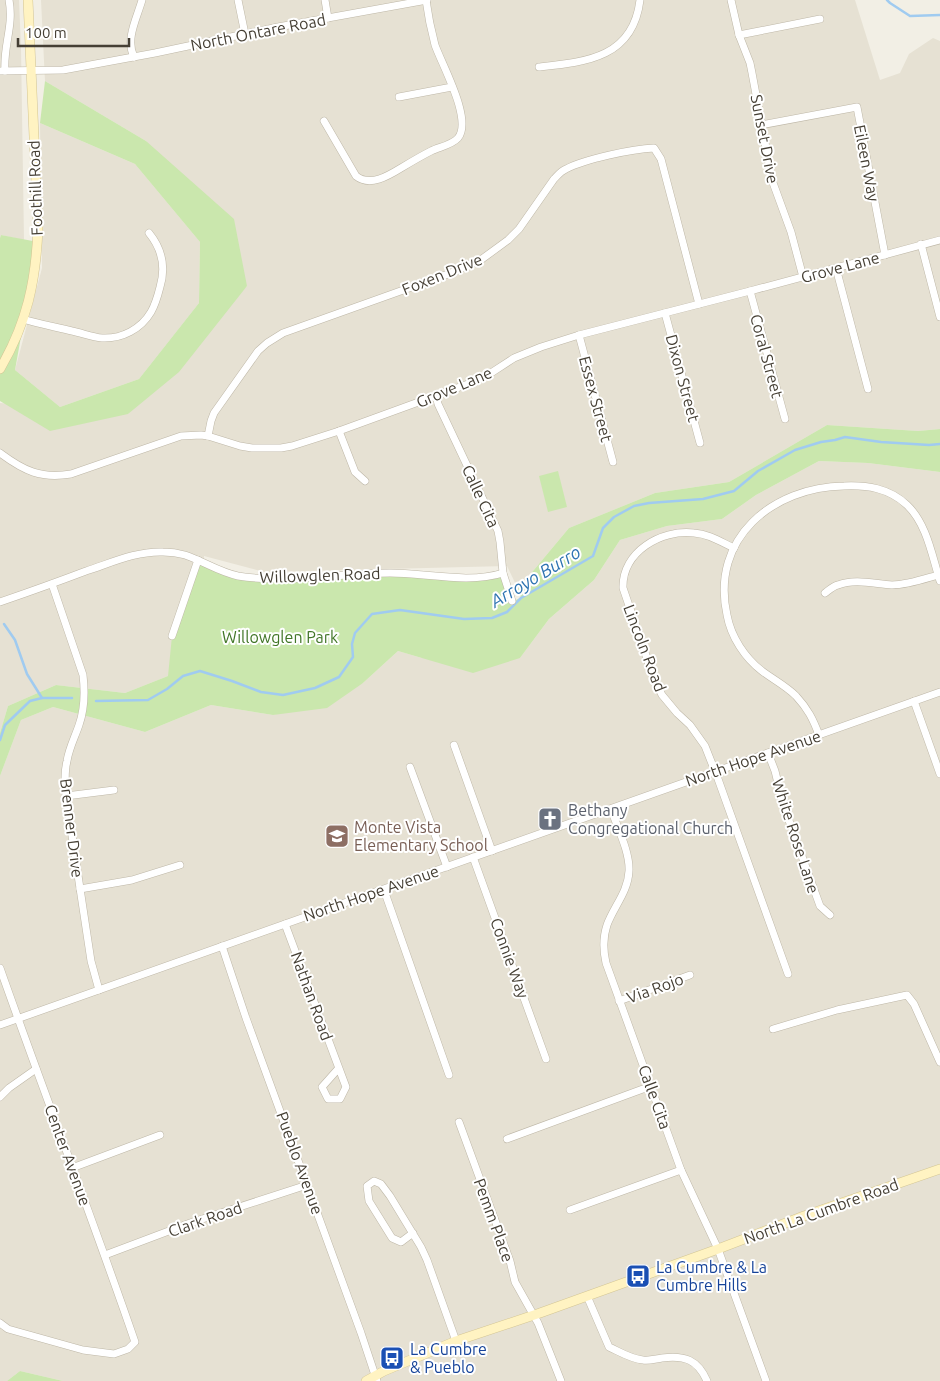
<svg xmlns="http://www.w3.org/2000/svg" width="940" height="1381" viewBox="0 0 940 1381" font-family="Ubuntu,sans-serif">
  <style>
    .residential { fill: #e6e1d3 }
    .green { fill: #cae7ad }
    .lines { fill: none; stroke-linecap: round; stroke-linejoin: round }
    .stream { stroke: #a0cbf0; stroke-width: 2.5 }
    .street-casing { stroke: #beb7a7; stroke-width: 8 }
    .secondary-casing { stroke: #d3c594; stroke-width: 10 }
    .street { stroke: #fff; stroke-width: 7 }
    .secondary { stroke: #fff3c2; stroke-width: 9 }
    .labels { text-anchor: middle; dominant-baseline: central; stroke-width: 4; stroke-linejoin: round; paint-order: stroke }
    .street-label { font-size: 16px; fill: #453f34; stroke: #fff }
    .park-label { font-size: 16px; fill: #417627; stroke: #fff }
    .worship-label { font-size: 16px; fill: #5b616d; stroke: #fff; text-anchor: start }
    .education-label { font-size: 16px; fill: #785e54; stroke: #fff; text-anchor: start }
    .transit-label { font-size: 16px; fill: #164399; stroke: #fff; text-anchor: start }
    .water-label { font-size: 18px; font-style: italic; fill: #2d73b1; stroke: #fff }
  </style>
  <rect width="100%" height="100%" fill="#f2efe5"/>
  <g class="residential">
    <path d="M0,0H19L21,48L24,240L1,235L0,238Z"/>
    <path d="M41,0H855L880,80L900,73L909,54L933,38L940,41V429L918,431L827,425L729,482L655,493L569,528L518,589L507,566L264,572L204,556L201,663L125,693L56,685L8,706L0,733V403L128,414L247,286L146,141L45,81Z"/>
    <path d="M40,123L135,164L200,242L199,303L139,379L60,407L15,370L42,268Z"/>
    <path d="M819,461L868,463L940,472V1381H63L20,1371L7,1381H0V776L21,720L53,707L145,732L211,705L273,715L363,683L398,651L422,658H520L549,619L594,580L620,540L667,526L722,519L756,495Z"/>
  </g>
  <g class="green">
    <path d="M45,81L146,141L234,219L247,286L179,372L128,414L50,431L0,401V238L1,235L38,242L15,370L60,407L139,379L199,303L200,242L135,164L40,123Z"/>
    <path d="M827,425L918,431L940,429V472L868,463L819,461L756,495L722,519L667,526L620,540L594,580L549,619L520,658L473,673L398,651L363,683L327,708L273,715L211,705L145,732L53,707L21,720L0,776V733L8,706L56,685L125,693L168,676L172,636L198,560L253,578L387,572L451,577L503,573L513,601L521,598L518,589L569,528L655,493L729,482Z"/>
    <path d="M558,471L567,507L548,512L539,476Z"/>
    <path d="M20,1371L63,1381H7Z"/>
  </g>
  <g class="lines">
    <g class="stream">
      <path d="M887,0L890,3L910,16L940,15"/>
      <path d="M4,624L15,640L27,674L42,698"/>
      <path d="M96,701L148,700L167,689L183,676L200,671L232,681L261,692L283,695L315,688L339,677L353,657L352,644L355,633L372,614L400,610L464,619L492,618L507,612L521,598L593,556L603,528L614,517L634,506L649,503L703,499L734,491L758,471L795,450L821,442L835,440L845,437L881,442L929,445L940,444"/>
      <path d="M0,740L5,725L30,701L42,698H72"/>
    </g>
    <g class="street-casing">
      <g id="street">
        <path d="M238,0L245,34"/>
        <path d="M325,0L328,18"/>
        <path d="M731,0L739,35L750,63L752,73L772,180L791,232L803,277"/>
        <path d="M739,35L820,19"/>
        <path d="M134,57C125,39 137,18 142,0"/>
        <path d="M539,67C586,62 633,58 640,0"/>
        <path d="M0,71L63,70L155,53L278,27L427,0"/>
        <path d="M5,71C3,46 14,26 9,0"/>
        <path d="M399,97L452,87"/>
        <path d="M324,121L356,176C370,187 388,176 401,168C411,162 421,156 431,151C439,147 452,145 458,138C473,120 442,65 435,45C431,30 428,15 426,0"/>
        <path d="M761,125L857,107L885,255"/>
        <path d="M921,244L940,317"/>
        <path d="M836,268L868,389"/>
        <path d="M750,291L785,419"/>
        <path d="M665,313L700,443"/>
        <path d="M23,319C39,324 56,327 72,331C82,333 92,337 102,338C122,339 141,329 151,312C155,305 158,295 160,287C166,267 162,249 149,233"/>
        <path d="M579,335L613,462"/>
        <path d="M436,396L438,404L498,531L500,542L503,573L512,601"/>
        <path d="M339,431L355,472L365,481"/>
        <path d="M208,436L211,421L214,413L258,351L267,343L283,333L451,273L482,259L508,240L519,229L554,179C558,175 561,171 566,169C585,159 632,149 654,148L661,159L699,304"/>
        <path d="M0,453C24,471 41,479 71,474L181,436L201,435L208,436L240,446L252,448H281L292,446L339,431L468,384L491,373L514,358L541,347L579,335L750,291L940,240"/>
        <path d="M734,548C721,542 709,534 694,533C661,529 622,552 623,588L654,679L662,695L677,713L690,725L705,746L718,779L788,974"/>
        <path d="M52,584L83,675C85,692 85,708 79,725C75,737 69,748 67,761C64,773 65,784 66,796L91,961L99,990"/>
        <path d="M825,593C829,590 833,586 838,585C855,578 875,584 892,585C907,585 924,579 938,575"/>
        <path d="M0,602C29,592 57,582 86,571C111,563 136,551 163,552C170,552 178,553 185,555C203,561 219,572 238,576C288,584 339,573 390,573C425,573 469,584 503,573"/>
        <path d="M172,636L198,560"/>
        <path d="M914,701L940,774"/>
        <path d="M819,735C813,719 808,709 796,696C786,686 774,680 762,671C745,658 731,637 727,615C710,538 773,487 844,486C867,485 889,488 907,505C927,524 932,556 940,581"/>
        <path d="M454,745L492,851"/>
        <path d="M768,753L775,771L783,804L820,906L830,915"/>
        <path d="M410,767L447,867"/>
        <path d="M66,796L114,790"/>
        <path d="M611,809C617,827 630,852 629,871C628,892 614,906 607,925C603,937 603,950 606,963L681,1170L718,1249L766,1381"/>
        <path d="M473,857L546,1059"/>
        <path d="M80,889L132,880L180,865"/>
        <path d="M384,890L449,1075"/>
        <path d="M285,924L346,1087L340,1099H328L322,1087L338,1069"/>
        <path d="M222,946L246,1018L361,1333L377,1381"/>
        <path d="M0,968C44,1093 92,1217 135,1342L128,1349L114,1354L83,1350L8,1329L0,1323"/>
        <path d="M619,1001L690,975"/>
        <path d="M0,1025L940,692"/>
        <path d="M773,1029L837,1010L907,995L914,1004L940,1062"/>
        <path d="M0,1097L9,1088L36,1069"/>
        <path d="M459,1122L510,1261L515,1282L538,1323L561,1381"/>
        <path d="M507,1139L651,1086"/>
        <path d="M72,1168L160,1135"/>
        <path d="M570,1210L681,1170"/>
        <path d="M413,1233L401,1242L392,1238L369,1201L367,1186L374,1181L381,1184L390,1196L421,1247L427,1260L456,1341"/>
        <path d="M105,1255L190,1223L307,1185"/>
        <path d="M587,1296L609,1347C620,1352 631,1359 643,1360C649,1361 655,1359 662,1358C685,1355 698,1360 707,1381"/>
      </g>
    </g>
    <g class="secondary-casing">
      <g id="secondary">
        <path d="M0,369C27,323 36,281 38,228L28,0"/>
        <path d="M366,1381L384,1371L456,1341L540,1313L718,1249L804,1216L940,1169"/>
      </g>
    </g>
    <use href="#street" class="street"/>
    <use href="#secondary" class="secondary"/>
  </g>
  <defs>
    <g id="church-square" transform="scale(1.25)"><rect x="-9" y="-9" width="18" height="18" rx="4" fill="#6b7280" stroke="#fff"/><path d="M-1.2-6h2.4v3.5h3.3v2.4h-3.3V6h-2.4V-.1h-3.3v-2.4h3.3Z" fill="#fff"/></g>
    <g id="school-square" transform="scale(1.25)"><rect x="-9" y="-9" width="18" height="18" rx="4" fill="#8d6e63" stroke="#fff"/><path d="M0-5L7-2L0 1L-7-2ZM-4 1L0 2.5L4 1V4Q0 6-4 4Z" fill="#fff"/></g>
    <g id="bus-square" transform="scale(1.25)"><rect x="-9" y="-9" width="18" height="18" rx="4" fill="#1a4fb4" stroke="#fff"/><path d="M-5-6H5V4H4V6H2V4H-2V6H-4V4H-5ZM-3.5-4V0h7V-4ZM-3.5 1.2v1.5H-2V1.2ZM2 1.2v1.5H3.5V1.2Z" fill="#fff"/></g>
  </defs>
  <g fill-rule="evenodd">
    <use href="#church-square" x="550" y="819"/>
    <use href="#school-square" x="337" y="836"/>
    <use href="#bus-square" x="638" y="1276"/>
    <use href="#bus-square" x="392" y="1358"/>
  </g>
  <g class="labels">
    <g class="street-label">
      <text transform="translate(258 32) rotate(-11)">North Ontare Road</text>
      <text transform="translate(765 139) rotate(79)">Sunset Drive</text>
      <text transform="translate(867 163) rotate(79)">Eileen Way</text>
      <text transform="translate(35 188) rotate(-92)">Foothill Road</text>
      <text transform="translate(840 267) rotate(-15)">Grove Lane</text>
      <text transform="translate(442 274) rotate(-22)">Foxen Drive</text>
      <text transform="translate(767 356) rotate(75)">Coral Street</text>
      <text transform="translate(683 378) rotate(75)">Dixon Street</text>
      <text transform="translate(454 387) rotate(-23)">Grove Lane</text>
      <text transform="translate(596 399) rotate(75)">Essex Street</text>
      <text transform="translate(481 496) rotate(65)">Calle Cita</text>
      <text transform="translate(320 575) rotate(-2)">Willowglen Road</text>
      <text transform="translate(645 648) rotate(69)">Lincoln Road</text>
      <text transform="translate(753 758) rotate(-19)">North Hope Avenue</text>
      <text transform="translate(72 828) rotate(83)">Brenner Drive</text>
      <text transform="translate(796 836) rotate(72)">White Rose Lane</text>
      <text transform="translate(371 893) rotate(-19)">North Hope Avenue</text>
      <text transform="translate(510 958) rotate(70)">Connie Way</text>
      <text transform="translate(655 988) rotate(-20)">Via Rojo</text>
      <text transform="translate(312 996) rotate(70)">Nathan Road</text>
      <text transform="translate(655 1097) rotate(70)">Calle Cita</text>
      <text transform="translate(68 1155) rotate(70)">Center Avenue</text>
      <text transform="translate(300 1163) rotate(70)">Pueblo Avenue</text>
      <text transform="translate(821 1211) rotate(-20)">North La Cumbre Road</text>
      <text transform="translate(205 1219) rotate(-19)">Clark Road</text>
      <text transform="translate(494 1220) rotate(70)">Pemm Place</text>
    </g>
    <g class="park-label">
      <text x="280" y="637">Willowglen Park</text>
    </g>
    <g class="worship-label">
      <text x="568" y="810">Bethany<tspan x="568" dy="18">Congregational Church</tspan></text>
    </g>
    <g class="education-label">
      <text x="354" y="827">Monte Vista<tspan x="354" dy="18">Elementary School</tspan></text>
    </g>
    <g class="transit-label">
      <text x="656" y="1267">La Cumbre &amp; La<tspan x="656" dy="18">Cumbre Hills</tspan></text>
      <text x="410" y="1349">La Cumbre<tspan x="410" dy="18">&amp; Pueblo</tspan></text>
    </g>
    <g class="water-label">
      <text transform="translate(535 576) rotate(-31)">Arroyo Burro</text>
    </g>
  </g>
  <path d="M18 38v8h111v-8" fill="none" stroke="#453f34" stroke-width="2.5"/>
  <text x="25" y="38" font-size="15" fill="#453f34" stroke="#ffffff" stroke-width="4" paint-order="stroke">100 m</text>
</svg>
